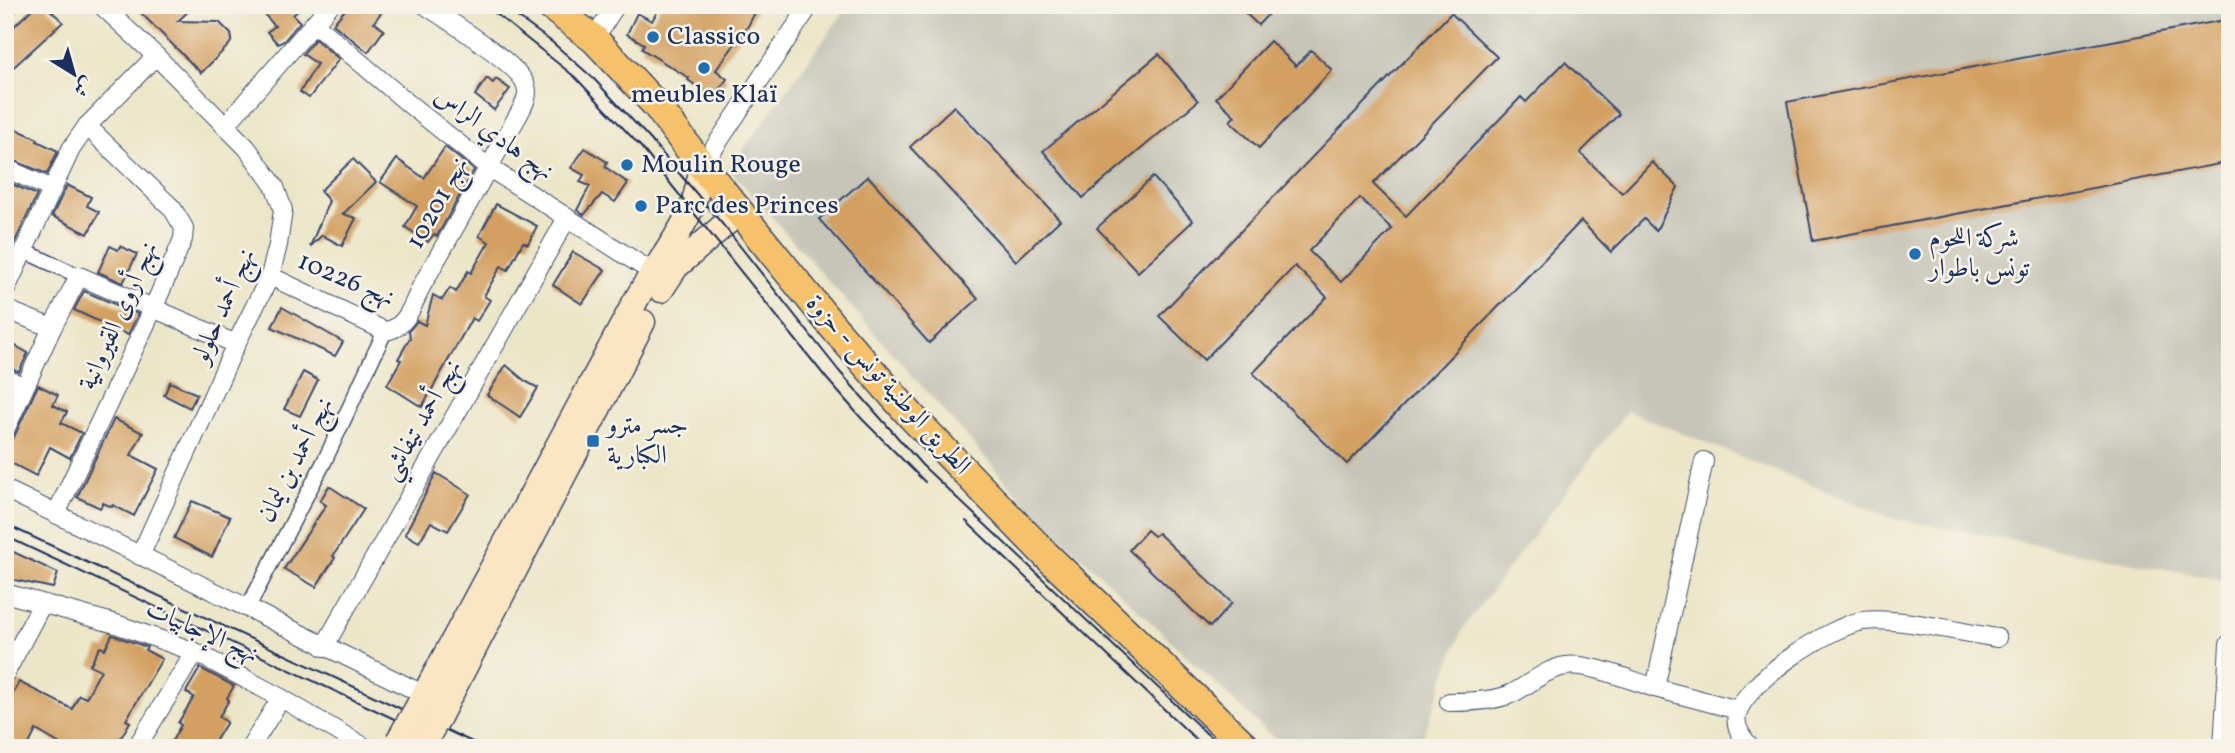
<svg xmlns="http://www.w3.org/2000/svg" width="2235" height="753" viewBox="0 0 2235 753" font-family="Vollkorn,Amiri,serif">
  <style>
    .industrial { fill: #c6c5b8 }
    .building { fill: #d3a062; fill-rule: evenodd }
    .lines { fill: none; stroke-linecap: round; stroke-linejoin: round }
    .pedestrian-casing { stroke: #3a4a6e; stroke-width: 17 }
    .minor-casing { stroke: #3a4a6e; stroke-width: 20 }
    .secondary-casing { stroke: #3a4a6e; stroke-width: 27 }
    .primary-casing { stroke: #3a4a6e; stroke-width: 31 }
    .pedestrian { stroke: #fff; stroke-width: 14 }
    .minor { stroke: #fff; stroke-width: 18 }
    .secondary { stroke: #fbe6c4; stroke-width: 24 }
    .primary { stroke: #f5c16b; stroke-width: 28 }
    .tram { stroke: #1b2f5e; stroke-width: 2 }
    .secondary-bridge-casing { stroke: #3a4a6e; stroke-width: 27; stroke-linecap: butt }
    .secondary-bridge { stroke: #fbe6c4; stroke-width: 24 }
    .poi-dot { fill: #1f6fb2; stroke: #f7f3e8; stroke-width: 2.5 }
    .labels { text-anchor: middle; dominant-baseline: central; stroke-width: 5; stroke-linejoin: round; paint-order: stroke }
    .poi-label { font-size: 26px; fill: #1b2f5e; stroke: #f7f3e8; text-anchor: start }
    .street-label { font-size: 26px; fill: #1b2f5e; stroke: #f7f3e8 }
  </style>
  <rect width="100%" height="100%" fill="#f7f3e8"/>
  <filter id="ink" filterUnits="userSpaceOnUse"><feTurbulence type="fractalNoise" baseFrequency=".0143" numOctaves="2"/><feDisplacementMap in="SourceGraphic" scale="14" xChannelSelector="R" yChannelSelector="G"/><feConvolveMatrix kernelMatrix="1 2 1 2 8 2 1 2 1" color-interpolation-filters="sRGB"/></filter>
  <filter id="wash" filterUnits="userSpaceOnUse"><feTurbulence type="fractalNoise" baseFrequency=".00686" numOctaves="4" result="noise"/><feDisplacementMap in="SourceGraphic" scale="28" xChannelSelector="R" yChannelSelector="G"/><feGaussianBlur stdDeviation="1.57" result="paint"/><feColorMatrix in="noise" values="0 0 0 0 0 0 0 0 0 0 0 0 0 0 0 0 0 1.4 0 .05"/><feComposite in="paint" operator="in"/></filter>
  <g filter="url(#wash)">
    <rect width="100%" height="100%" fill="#ece6c8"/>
    <path class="industrial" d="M849,5H2230V581L1892,518L1627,411L1462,630L1419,748H1284L1028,506L729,169Z"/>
    <g id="blocks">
      <g class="building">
        <path d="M36,5H45L63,22L5,75V35Z"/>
        <path d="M133,5H195L178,21L219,22L231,34L232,40L229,45L201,73Z"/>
        <path d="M273,5H304L293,15L300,22L284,41L278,44L267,32L275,26L264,14Z"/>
        <path d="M349,5H387L374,22L384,30L368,52L333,24Z"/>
        <path d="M661,5H759L748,26L716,70L727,79L713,98L688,80L689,78L642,49L644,44L627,34L637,13L652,21Z"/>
        <path d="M1237,5H1277L1258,25Z"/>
        <path d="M1451,13L1497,57L1373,184L1406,216L1521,97L1526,102L1565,62L1619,114L1580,153L1622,193L1652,162L1678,187L1656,231L1644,219L1611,252L1581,221L1347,464L1253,373L1327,297L1295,266L1204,360L1159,316ZM1360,198L1392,229L1341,282L1309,251Z"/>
        <path d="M2230,19V162L1813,241L1787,102Z"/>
        <path d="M315,39L339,59L309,98L300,92L317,64L303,54Z"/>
        <path d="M1270,41L1296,66L1311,50L1332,70L1259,148L1230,121L1235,116L1216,98Z"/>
        <path d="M1159,54L1198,101L1083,198L1043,151Z"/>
        <path d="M487,78L493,83L496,79L510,89L494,110L475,95Z"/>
        <path d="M954,106L1060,220L1016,261L910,147Z"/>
        <path d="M5,124L38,139L37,141L58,151L47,174L5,157Z"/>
        <path d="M445,147L474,170L437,236L434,234L428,242L405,227L417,206L380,182L397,159L424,178Z"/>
        <path d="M585,148L607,162L605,167L628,183L615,202L602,194L584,215L577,210L590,186L580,182L584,175L571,168Z"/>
        <path d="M353,159L376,182L343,214L356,218L342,246L322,235L310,247L329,201L320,191Z"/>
        <path d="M868,176L978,299L929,343L819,219Z"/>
        <path d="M1153,177L1193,221L1138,272L1097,228Z"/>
        <path d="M5,181L37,195L5,263Z"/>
        <path d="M67,185L91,197L87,206L99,212L88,234L52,216Z"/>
        <path d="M496,204L537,226L528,244L523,242L508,270L501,266L484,296L490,300L477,321L472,318L422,407L387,385L401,360L398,359L410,338L409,331L417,321L425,325L433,295L442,300L450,288L456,292L468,271L471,273L489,242L479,236Z"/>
        <path d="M110,246L118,250L120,246L137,254L123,283L98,272Z"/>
        <path d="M573,252L605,270L582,304L553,285Z"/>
        <path d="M84,291L138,314L128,335L74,310Z"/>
        <path d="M282,307L343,342L335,356L272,327Z"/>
        <path d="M5,340L28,353L19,372L5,366Z"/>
        <path d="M506,365L525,381L538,388L520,417L487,395Z"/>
        <path d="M303,372L318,380L300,416L284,409Z"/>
        <path d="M170,382L197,394L190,408L164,395Z"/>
        <path d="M38,385L58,395L53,405L67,412L61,423L82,433L70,458L50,447L36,476L5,460V441L11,440L15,435Z"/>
        <path d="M114,419L143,433L131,455L158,469L134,516L113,505L112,507L103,503L100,508L77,497Z"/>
        <path d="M436,473L470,494L448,531L431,522L419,542L405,534Z"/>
        <path d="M329,486L364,509L333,556L335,558L316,587L284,569L326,505L320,501Z"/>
        <path d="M192,501L230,517L212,557L174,538Z"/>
        <path d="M1147,530L1154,536L1158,533L1232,603L1210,627L1129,550Z"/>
        <path d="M5,548L58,573L53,588L5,578Z"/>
        <path d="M112,635L147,647L145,650L162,659L126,720L130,722L115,748H67L36,730L27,748H5V707L19,682L72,709L79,695L86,698L101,670L90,665L100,647L105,649Z"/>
        <path d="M200,668L234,686L227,698L229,700L219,717L227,722L211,748H168L181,725L178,723L194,697L186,692Z"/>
      </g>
    </g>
  </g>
  <g filter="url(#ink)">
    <use href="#blocks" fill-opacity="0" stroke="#3a4a6e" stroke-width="2"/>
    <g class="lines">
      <g class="pedestrian-casing">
        <g id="pedestrian">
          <path d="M24,251L79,276"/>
          <path d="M247,609L324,462L385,331"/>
        </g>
      </g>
      <g class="minor-casing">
        <g id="minor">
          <path d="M101,5L156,56L247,148L275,187L283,210L278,245L270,276L236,344L140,556"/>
          <path d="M5,11L9,5"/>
          <path d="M315,24L409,104L488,167L652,272"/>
          <path d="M594,39L616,5"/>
          <path d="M225,126L330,5"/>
          <path d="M702,166L810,5"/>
          <path d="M5,168L52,189"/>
          <path d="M270,276L385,331C406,329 413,304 421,287L520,112C524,104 529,96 526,86C521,65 446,19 425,5"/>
          <path d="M5,291L71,149L87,126L156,56"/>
          <path d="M5,309L52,328"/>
          <path d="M5,378L24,387"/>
          <path d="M5,430L52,328L79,276L236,344"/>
          <path d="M1704,461L1655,688L1738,710"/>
          <path d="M5,489L433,699"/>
          <path d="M56,514L153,309L183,239L184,228L172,208L87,126"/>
          <path d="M5,593L116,624L195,652L281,698L366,748"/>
          <path d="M324,647L567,218"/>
          <path d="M5,674L42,604"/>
          <path d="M1449,702C1466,702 1497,701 1513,693C1530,684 1546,669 1566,666C1587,662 1633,681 1655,688"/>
          <path d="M136,748L195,652"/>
          <path d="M250,748L281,698"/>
          <path d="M1751,748C1743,739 1734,727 1737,715C1743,683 1832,625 1863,621C1899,617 1959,632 1997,638"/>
          <path d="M2223,748L2229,644"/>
        </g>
      </g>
      <g class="secondary-casing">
        <g id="secondary">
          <path d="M661,290L676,267L739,212"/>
          <path d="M417,708L636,300C653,269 677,241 691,209C697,196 699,180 702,166"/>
          <path d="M438,719L643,322"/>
        </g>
      </g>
      <g class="primary-casing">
        <path id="primary" d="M549,5L594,39L657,106L702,166L834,328L912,417L1046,555L1247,748"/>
      </g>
      <use href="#pedestrian" class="pedestrian"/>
      <use href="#minor" class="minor"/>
      <use href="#secondary" class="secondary"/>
      <use href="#primary" class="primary"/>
      <g class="tram">
        <path d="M485,5L575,77L641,147L827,379L862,419L925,482"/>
        <path d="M501,5L552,42L593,78L650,139L724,226L839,371L922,465L1222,748"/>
        <path d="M966,521L1205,748"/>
        <path d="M5,524L485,748"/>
        <path d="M5,536L456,748"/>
      </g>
      <g class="secondary-bridge-casing">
        <g id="secondary-bridge">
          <path d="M398,741L417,708"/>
          <path d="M421,748L438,719"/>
        </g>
      </g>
      <use href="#secondary-bridge" class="secondary-bridge"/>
    </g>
  </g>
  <g class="poi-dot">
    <circle cx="653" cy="37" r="7"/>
    <circle cx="704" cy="68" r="7"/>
    <circle cx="627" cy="165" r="7"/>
    <circle cx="641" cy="206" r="7"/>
    <circle cx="1915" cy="254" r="7"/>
    <rect x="586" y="434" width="14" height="14" rx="3.5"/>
  </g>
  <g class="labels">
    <g class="poi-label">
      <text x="667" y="37">Classico</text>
      <text x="704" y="95" text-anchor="middle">meubles Klaï</text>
      <text x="641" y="165">Moulin Rouge</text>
      <text x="655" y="206">Parc des Princes</text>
      <text x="1929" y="239">شركة اللحوم<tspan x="1929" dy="30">تونس باطوار</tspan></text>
      <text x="607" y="426">جسر مترو<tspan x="607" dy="30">الكبارية</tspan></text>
    </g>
    <g class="street-label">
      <text transform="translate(494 134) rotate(36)">نهج هادي الراس</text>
      <text transform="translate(438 203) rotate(-61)">نهج 10201</text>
      <text transform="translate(346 280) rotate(23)">نهج 10226</text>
      <text transform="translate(224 306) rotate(-66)">نهج أحمد حلولو</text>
      <text transform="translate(119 316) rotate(-66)">نهج أروى القيروانية</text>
      <text transform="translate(888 385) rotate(48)">الطريق الوطنية تونس - حزوة</text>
      <text transform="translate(422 420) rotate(-60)">نهج أحمد تيفاشي</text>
      <text transform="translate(296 460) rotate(-63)">نهج أحمد بن ليمان</text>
      <text transform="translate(202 632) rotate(24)">نهج الإجابيات</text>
    </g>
  </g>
  <rect width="2235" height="753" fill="none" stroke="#f7f3e8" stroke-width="28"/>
  <g transform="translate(74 74) rotate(143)" stroke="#f7f3e8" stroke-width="5" paint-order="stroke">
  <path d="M0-5L12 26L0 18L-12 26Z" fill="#1b2f5e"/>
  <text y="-10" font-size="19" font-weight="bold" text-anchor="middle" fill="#1b2f5e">ش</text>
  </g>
</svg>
